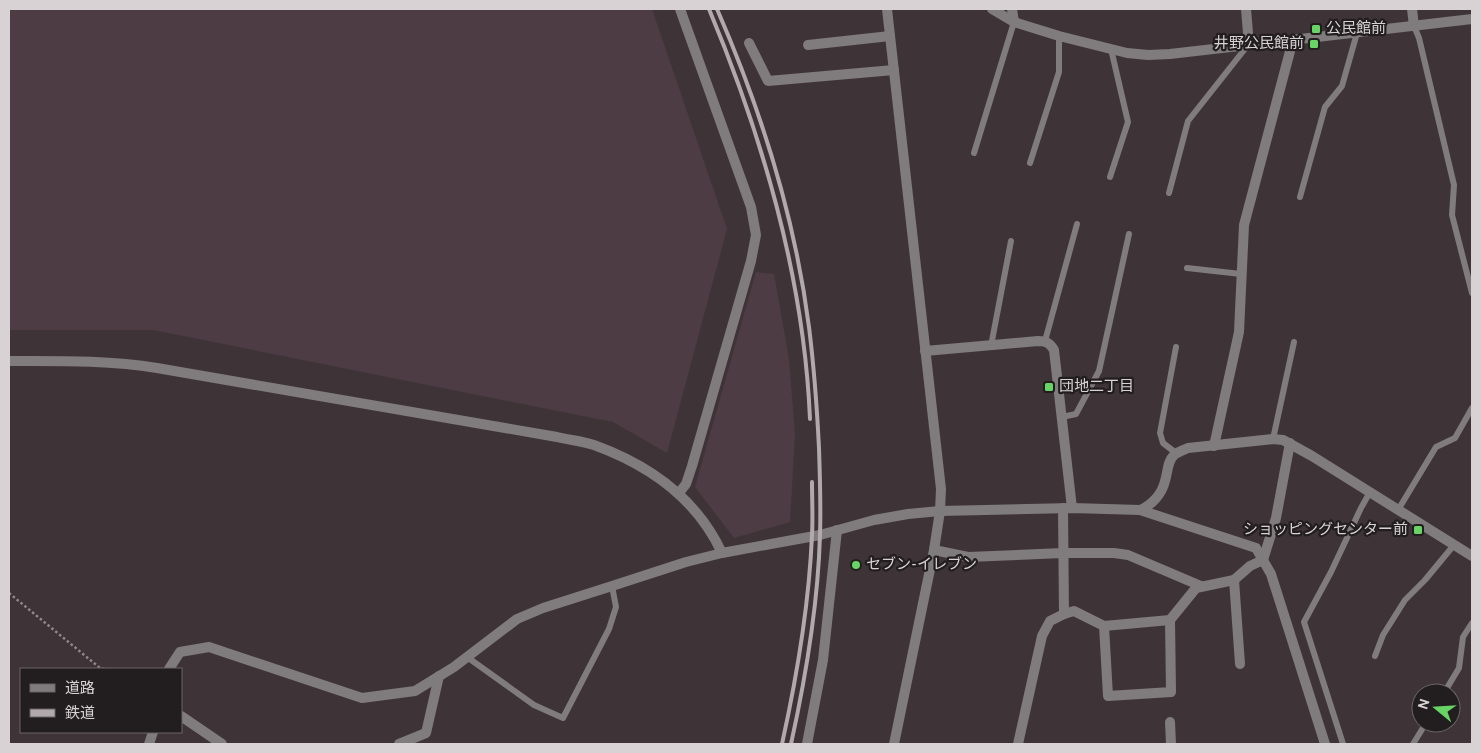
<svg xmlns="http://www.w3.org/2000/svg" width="1481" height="753" viewBox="0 0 1481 753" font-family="Overpass,'Noto Sans JP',sans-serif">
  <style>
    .built { fill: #4d3c43 }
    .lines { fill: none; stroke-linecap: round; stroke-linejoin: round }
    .path { stroke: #91888b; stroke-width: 2.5; stroke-dasharray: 2.5 2.5; stroke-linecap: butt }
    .service { stroke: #807b7d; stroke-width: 6 }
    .minor { stroke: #807b7d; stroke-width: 10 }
    .tertiary { stroke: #807b7d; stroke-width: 10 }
    .rail { stroke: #b1a9ab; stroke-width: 4 }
    .poi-dot { fill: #68d465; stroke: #221d1f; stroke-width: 2 }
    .labels { text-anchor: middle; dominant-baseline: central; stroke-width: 4.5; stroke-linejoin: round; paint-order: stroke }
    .poi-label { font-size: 15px; fill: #d9d2d4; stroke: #221d1f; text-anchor: start }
  </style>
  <rect width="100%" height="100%" fill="#3e3438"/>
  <g class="built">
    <path d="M9,9H652L727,229L667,453L613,422L153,330H9Z"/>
    <path d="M756,272L774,274L789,359L795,434L790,522L734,538L695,487Z"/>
  </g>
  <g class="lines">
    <path class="path" d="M9,593L100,668L104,669"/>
    <g class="service">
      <path d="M1414,26L1419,38L1454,185L1452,215L1472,293"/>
      <path d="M974,153L1014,22"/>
      <path d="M1030,163L1059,72V36"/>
      <path d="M1110,177L1128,122L1111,49"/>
      <path d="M1169,193L1188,121L1248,45"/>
      <path d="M1300,197L1325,107L1342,86L1357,33"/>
      <path d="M1187,268L1241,274"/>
      <path d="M1045,341L1077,224"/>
      <path d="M991,346L1011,241"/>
      <path d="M1062,417L1076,414L1099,371L1129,234"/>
      <path d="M1273,439L1294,342"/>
      <path d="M1176,453L1163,443L1160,433L1176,347"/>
      <path d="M1398,510L1436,447L1455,438L1472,408"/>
      <path d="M1375,656L1383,635L1405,600L1425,580L1454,545"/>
      <path d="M467,657L534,705L563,718L609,629L616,607L612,586"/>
      <path d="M1444,693L1459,668L1463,637L1472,623"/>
      <path d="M1343,744L1304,622L1331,572L1361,508L1370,492"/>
      <path d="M1413,744L1426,723"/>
    </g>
    <g class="minor">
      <path d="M1012,9L1014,22"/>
      <path d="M1246,9L1249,45"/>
      <path d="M1412,9L1414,26"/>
      <path d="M749,43L768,81L894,70"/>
      <path d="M808,45L890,36"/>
      <path d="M925,351L1038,341C1046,341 1050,343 1054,350L1072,508"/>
      <path d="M1214,446L1239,332L1244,225L1293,40"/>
      <path d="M679,493L686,484L692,466L751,261L756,235L751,207L680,9"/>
      <path d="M1140,510L1256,548L1271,574L1325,744"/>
      <path d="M934,550L968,557L1063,553H1114L1128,555L1201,586"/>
      <path d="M1234,580L1240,664"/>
      <path d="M1064,614L1074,611L1104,626L1170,620L1196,588L1234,580L1250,566L1263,560L1276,518L1290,443"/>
      <path d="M1104,626L1108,696L1171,692L1170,620"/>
      <path d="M181,716L222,744"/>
      <path d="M1170,722L1171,744"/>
      <path d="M399,744L426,733L439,676"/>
      <path d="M807,744L823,660L837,530"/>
      <path d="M1018,744L1042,636L1050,621L1064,614L1063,508"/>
    </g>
    <g class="tertiary">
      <path d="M887,9L941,489L940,511L934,550L894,744"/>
      <path d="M992,9L1014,22L1059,36L1127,53L1148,55L1170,54L1472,19"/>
      <path d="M9,361C58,361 108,360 157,368L557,437C569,440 582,441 594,445C649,465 697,499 722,553"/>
      <path d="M169,669L180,652L209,647L362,698L415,691L454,667L517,619L543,608L612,586L686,562L722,553L820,535L874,520L908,514L940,511L1072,508L1140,510C1152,505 1162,494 1165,481C1168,472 1167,462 1174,455C1178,452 1184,450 1188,448L1273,439L1283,440L1312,456L1472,556"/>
      <path d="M149,744L153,732"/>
    </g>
    <g class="rail">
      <path d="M709,9C763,138 804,279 810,419"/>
      <path d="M717,9C761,110 795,218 809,327C814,367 817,408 819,448C820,477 821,506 820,535C818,605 806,676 791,744"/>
      <path d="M782,744C797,676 809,606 812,535C813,518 812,500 812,482"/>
    </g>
  </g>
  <g class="poi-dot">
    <rect x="1311" y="24" width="10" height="10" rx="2.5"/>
    <rect x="1309" y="39" width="10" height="10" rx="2.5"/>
    <rect x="1044" y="382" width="10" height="10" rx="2.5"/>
    <rect x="1413" y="525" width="10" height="10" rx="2.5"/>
    <circle cx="856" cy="565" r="5"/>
  </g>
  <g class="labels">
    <g class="poi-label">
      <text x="1326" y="29">公民館前</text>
      <text x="1304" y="44" text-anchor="end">井野公民館前</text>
      <text x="1059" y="387">団地二丁目</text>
      <text x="1408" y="530" text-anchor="end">ショッピングセンター前</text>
      <text x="866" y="565">セブン-イレブン</text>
    </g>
  </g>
  <rect width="1481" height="753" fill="none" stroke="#d9d2d4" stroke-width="20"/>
  <rect x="20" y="668" width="162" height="65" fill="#221d1f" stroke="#6b6567"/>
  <rect x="30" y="684" width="25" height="8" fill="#807b7d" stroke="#6b6567"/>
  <text x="65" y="693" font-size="15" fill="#d9d2d4">道路</text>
  <rect x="30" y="709" width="25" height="8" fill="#b1a9ab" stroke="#6b6567"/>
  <text x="65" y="718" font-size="15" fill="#d9d2d4">鉄道</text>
  <g transform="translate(1436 708) rotate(288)"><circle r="24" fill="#221d1f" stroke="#6b6567"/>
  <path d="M0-4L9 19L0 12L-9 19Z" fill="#68d465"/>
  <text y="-8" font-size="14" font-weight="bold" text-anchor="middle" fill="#d9d2d4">N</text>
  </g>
</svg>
